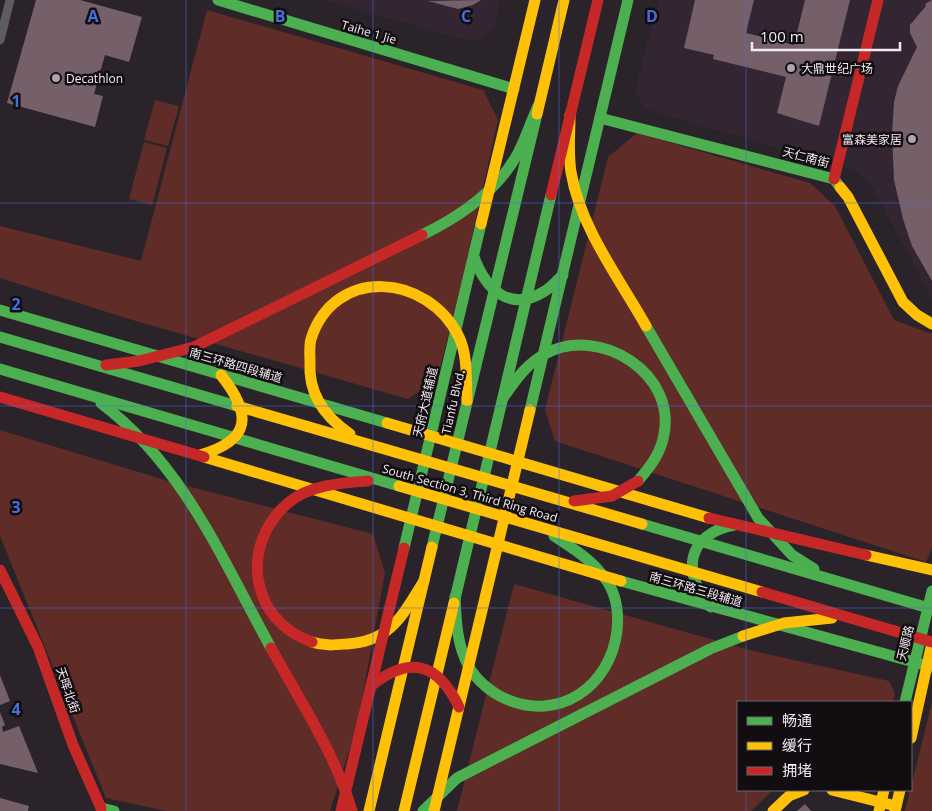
<svg xmlns="http://www.w3.org/2000/svg" width="932" height="811" viewBox="0 0 932 811" font-family="'Open Sans','Noto Sans SC',sans-serif">
  <style>
    .built { fill: #342533 }
    .green { fill: #602c27 }
    .building { fill: #756069 }
    .lines { fill: none; stroke-linecap: round; stroke-linejoin: round }
    .street { stroke: #5d5c5f; stroke-width: 9 }
    .fast { stroke: #4caf50; stroke-width: 11 }
    .slow { stroke: #ffc107; stroke-width: 11 }
    .jam { stroke: #c62828; stroke-width: 11 }
    .grid { fill: none; stroke: #486ddd; stroke-width: 1; stroke-opacity: 0.55 }
    .poi-dot { fill: #ada5ac; stroke: #120d11; stroke-width: 2 }
    .labels { text-anchor: middle; dominant-baseline: central; stroke-width: 5; stroke-linejoin: round; paint-order: stroke }
    .street-label { font-size: 12px; fill: #f3ebf2; stroke: #120d11 }
    .poi-label { font-size: 12px; fill: #f3ebf2; stroke: #120d11; text-anchor: start }
    .grid-label { font-size: 16px; text-anchor: middle; font-weight: bold; fill: #486ddd; stroke: #120d11; stroke-width: 5; stroke-linejoin: round; paint-order: stroke }
  </style>
  <rect width="100%" height="100%" fill="#2a242a"/>
  <g class="built">
    <path d="M324,0H500L494,29L473,42Z"/>
    <path d="M658,0H932V299L871,184L854,170L645,109L635,92Z"/>
  </g>
  <g class="green">
    <path d="M207,10L483,90L498,120L462,281L437,380L408,399L129,319L0,278V226L141,261Z"/>
    <path d="M155,100L179,106L168,146L144,140Z"/>
    <path d="M637,133L810,183L835,206L894,320L932,334V548L926,562L555,441L545,410L608,157Z"/>
    <path d="M144,142L167,148L152,205L129,199Z"/>
    <path d="M0,430L168,481L373,534L385,573L357,726L330,811H166L106,798L0,536Z"/>
    <path d="M514,584L757,652L889,681L895,694L893,702H738V790H773L751,811H457Z"/>
    <path d="M932,702V811H905Z"/>
  </g>
  <g class="building">
    <path d="M36,0H80L142,17L129,62L105,55L94,94L103,96L95,127L7,103Z"/>
    <path d="M481,0L473,5L458,9L428,1Z"/>
    <path d="M695,0H754L746,33L794,45L805,0H850L819,126L777,113L786,77L713,59L714,55L684,48Z"/>
    <path d="M932,0V281L912,246L903,219L894,180L892,135L894,102L898,86L917,47L910,33V25L926,6L925,4Z"/>
    <path d="M0,675L10,701L0,705Z"/>
    <path d="M0,712L5,725L2,727L3,732L19,726L38,773L0,764Z"/>
    <path d="M0,798L29,806L28,811H0Z"/>
    <path d="M805,804L811,811H797Z"/>
  </g>
  <g class="lines">
    <path class="street" d="M0,40L10,0"/>
    <g class="fast">
      <path d="M218,0L514,89"/>
      <path d="M600,118L834,179L840,187"/>
      <path d="M422,235C459,217 498,191 518,153C526,138 531,121 538,106"/>
      <path d="M474,257C486,290 510,313 545,291C552,287 557,280 563,275"/>
      <path d="M0,310L387,423"/>
      <path d="M646,326L758,518L792,555L814,569"/>
      <path d="M0,337L237,406"/>
      <path d="M0,369L399,486"/>
      <path d="M503,398C515,381 526,364 545,354C599,324 680,374 663,439C659,456 649,468 638,481"/>
      <path d="M101,403C184,466 222,559 271,648"/>
      <path d="M530,410L628,0"/>
      <path d="M642,524L932,609"/>
      <path d="M432,547L537,114"/>
      <path d="M404,548L481,224"/>
      <path d="M621,581L932,667"/>
      <path d="M455,597C456,621 457,646 469,667C477,681 492,693 506,699C559,722 610,687 617,631C619,612 616,592 604,577C591,559 572,548 554,536"/>
      <path d="M454,603L551,195"/>
      <path d="M711,607C681,573 686,535 734,525"/>
      <path d="M905,702L932,591"/>
      <path d="M101,808L114,811"/>
      <path d="M423,811L457,778L710,649L743,636"/>
    </g>
    <g class="slow">
      <path d="M537,114L564,0"/>
      <path d="M570,115C570,134 568,154 571,172C580,227 619,278 646,326"/>
      <path d="M840,187L848,197L903,302L917,315L932,324"/>
      <path d="M481,224L535,0"/>
      <path d="M237,406L642,524"/>
      <path d="M387,423L709,518"/>
      <path d="M350,434C325,417 308,394 310,362C310,355 309,346 311,339C334,266 428,273 459,337C468,356 466,381 467,401"/>
      <path d="M200,455C252,440 252,414 221,375"/>
      <path d="M204,457L621,581"/>
      <path d="M399,486L762,592"/>
      <path d="M866,555L932,570"/>
      <path d="M743,636L784,623L832,618"/>
      <path d="M312,642C324,646 334,645 347,644C391,642 403,614 424,581"/>
      <path d="M911,738L932,643"/>
      <path d="M832,790L896,806"/>
      <path d="M369,811L432,547"/>
      <path d="M404,811L454,603"/>
      <path d="M434,811L530,410"/>
      <path d="M773,811L789,796L804,790"/>
      <path d="M879,811L884,790"/>
      <path d="M895,811L900,790"/>
    </g>
    <g class="jam">
      <path d="M834,179L878,0"/>
      <path d="M551,195L598,0"/>
      <path d="M106,365L139,361L194,347L422,235"/>
      <path d="M0,397L204,457"/>
      <path d="M574,501L612,496L638,481"/>
      <path d="M709,518L866,555"/>
      <path d="M0,570L38,647L73,745L101,808"/>
      <path d="M762,592L932,642"/>
      <path d="M312,642C250,621 239,545 288,503C309,485 341,483 368,481"/>
      <path d="M271,648C300,701 335,753 352,811"/>
      <path d="M371,686C410,655 438,663 459,707"/>
      <path d="M341,811L404,548"/>
    </g>
  </g>
  <path class="grid" d="M186,0V811M373,0V811M559,0V811M746,0V702M0,203H932M0,406H932M0,608H932M746,790V811"/>
  <g class="poi-dot">
    <circle cx="791" cy="68" r="5"/>
    <circle cx="56" cy="78" r="5"/>
    <circle cx="912" cy="139" r="5"/>
  </g>
  <g class="labels">
    <g class="street-label">
      <text transform="translate(369 32) rotate(16)">Taihe 1 Jie</text>
      <text transform="translate(806 157) rotate(15)">天仁南街</text>
      <text transform="translate(236 365) rotate(16)">南三环路四段辅道</text>
      <text transform="translate(425 402) rotate(-77)">天府大道辅道</text>
      <text transform="translate(453 402) rotate(-77)">Tianfu Blvd.</text>
      <text transform="translate(470 493) rotate(16)">South Section 3, Third Ring Road</text>
      <text transform="translate(696 589) rotate(16)">南三环路三段辅道</text>
      <text transform="translate(905 643) rotate(-76)">天顺路</text>
      <text transform="translate(68 690) rotate(71)">天晖北街</text>
    </g>
    <g class="poi-label">
      <text x="801" y="68">大鼎世纪广场</text>
      <text x="66" y="78">Decathlon</text>
      <text x="902" y="139" text-anchor="end">富森美家居</text>
    </g>
  </g>
  <g class="grid-label">
    <text x="93" y="22">A</text>
    <text x="280" y="22">B</text>
    <text x="466" y="22">C</text>
    <text x="652" y="22">D</text>
    <text x="16" y="107">1</text>
    <text x="16" y="310">2</text>
    <text x="16" y="513">3</text>
    <text x="16" y="715">4</text>
  </g>
  <rect x="737" y="701" width="175" height="90" fill="#120d11" stroke="#6c666b"/>
  <rect x="747" y="717" width="25" height="8" fill="#4caf50" stroke="#6c666b"/>
  <text x="782" y="726" font-size="15" fill="#f3ebf2">畅通</text>
  <rect x="747" y="742" width="25" height="8" fill="#ffc107" stroke="#6c666b"/>
  <text x="782" y="751" font-size="15" fill="#f3ebf2">缓行</text>
  <rect x="747" y="767" width="25" height="8" fill="#c62828" stroke="#6c666b"/>
  <text x="782" y="776" font-size="15" fill="#f3ebf2">拥堵</text>
  <path d="M752 42v8h148v-8" fill="none" stroke="#f3ebf2" stroke-width="2.5"/>
  <text x="760" y="42" font-size="15" fill="#f3ebf2" stroke="#120d11" stroke-width="4" paint-order="stroke">100 m</text>
</svg>
